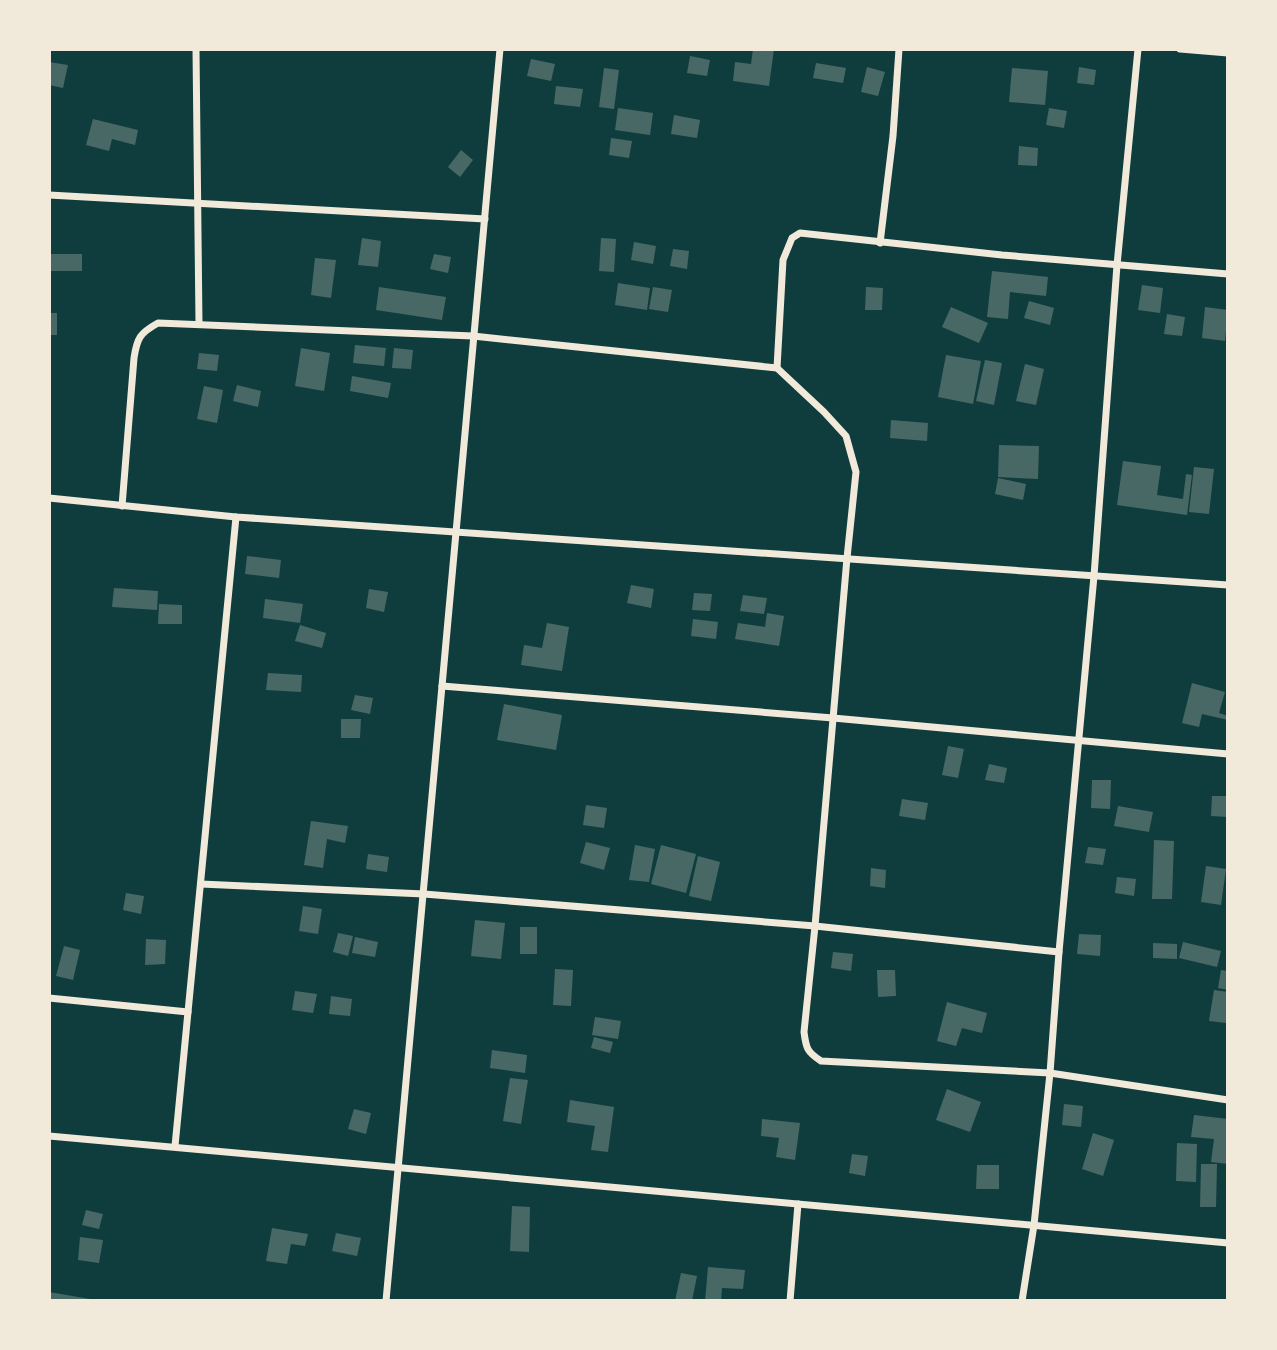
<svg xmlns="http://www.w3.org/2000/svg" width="1277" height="1350" viewBox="0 0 1277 1350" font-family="Manrope,sans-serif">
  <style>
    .building { fill: #486865 }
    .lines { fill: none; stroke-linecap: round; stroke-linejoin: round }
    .minor { stroke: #f1e9da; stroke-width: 7 }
  </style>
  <rect width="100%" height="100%" fill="#0f3d3e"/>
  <g class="building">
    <path d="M753,49H774L769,86L733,81L735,62L751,64Z"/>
    <path d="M690,56L710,60L707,76L687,73Z"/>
    <path d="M531,59L555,64L551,81L527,76Z"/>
    <path d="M49,62L68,65L63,88L49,85Z"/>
    <path d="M816,63L846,68L843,83L813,78Z"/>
    <path d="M867,67L885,72L878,96L861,92Z"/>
    <path d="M1079,67L1096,70L1094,85L1077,83Z"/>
    <path d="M604,68L619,70L614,109L599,107Z"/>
    <path d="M1012,68L1048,71L1045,105L1009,102Z"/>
    <path d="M556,86L583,89L580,107L554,104Z"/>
    <path d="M618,108L653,113L650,135L615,130Z"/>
    <path d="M1049,108L1067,111L1064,128L1046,125Z"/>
    <path d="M674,115L700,120L697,138L671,134Z"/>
    <path d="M93,119L138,130L135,145L112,139L109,151L86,145Z"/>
    <path d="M611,138L632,141L629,158L609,155Z"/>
    <path d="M1019,146L1038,148L1037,166L1018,165Z"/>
    <path d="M461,150L473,160L460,177L448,167Z"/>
    <path d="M362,238L381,241L378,267L358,265Z"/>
    <path d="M601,238L616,239L614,272L599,271Z"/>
    <path d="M634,242L656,246L653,264L631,260Z"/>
    <path d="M673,249L689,251L687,269L670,266Z"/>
    <rect x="49" y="254" width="33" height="17"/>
    <path d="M434,254L451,257L448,273L430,269Z"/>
    <path d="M315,258L336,260L331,298L311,295Z"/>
    <path d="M992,271L1048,277L1046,296L1010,292L1008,319L987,317Z"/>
    <path d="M618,283L650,288L647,310L615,305Z"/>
    <path d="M1142,285L1163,288L1160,313L1138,310Z"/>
    <path d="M379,287L446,297L442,320L376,310Z"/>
    <path d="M653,287L672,290L668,312L649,309Z"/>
    <path d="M866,287L883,288L882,310H865Z"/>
    <path d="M1029,301L1054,308L1050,325L1024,318Z"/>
    <path d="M951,307L988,323L979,343L942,327Z"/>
    <path d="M1205,307L1228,310L1225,341L1202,338Z"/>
    <rect x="49" y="313" width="8" height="22"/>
    <path d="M1167,314L1185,317L1182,336L1164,334Z"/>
    <path d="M355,345L386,348L384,366L353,363Z"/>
    <path d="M301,348L330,353L324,391L295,386Z"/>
    <path d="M394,348L413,350L411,369L392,368Z"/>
    <path d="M199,353L219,355L217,371L197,369Z"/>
    <path d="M946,355L981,361L973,404L938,397Z"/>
    <path d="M985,360L1002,363L994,405L976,401Z"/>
    <path d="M1025,364L1044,369L1036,405L1016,401Z"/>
    <path d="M352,376L391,383L388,398L350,391Z"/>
    <path d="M237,385L261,391L258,407L233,401Z"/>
    <path d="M204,386L223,390L217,423L197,419Z"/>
    <path d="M891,420L928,423L927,441L890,438Z"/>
    <path d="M999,445L1039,446L1038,479L998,477Z"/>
    <path d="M1123,461L1161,466L1157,495L1183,499L1186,474L1192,475L1187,515L1117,505Z"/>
    <path d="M1194,467L1214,469L1209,514L1189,512Z"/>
    <path d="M998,478L1026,484L1023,500L995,494Z"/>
    <path d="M247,556L281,560L279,578L245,574Z"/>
    <path d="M631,585L654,589L651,608L627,603Z"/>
    <path d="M114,588L158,591L157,610L112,607Z"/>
    <path d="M369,589L388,592L384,612L366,608Z"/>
    <path d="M694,593L712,594L710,611L692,610Z"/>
    <path d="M743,595L767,598L764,614L740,611Z"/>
    <path d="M265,599L303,604L300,623L263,618Z"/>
    <path d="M159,604L182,605V624H158Z"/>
    <path d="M767,613L784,616L779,646L735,639L738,623L765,627Z"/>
    <path d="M693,619L718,622L716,639L691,636Z"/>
    <path d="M547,623L569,627L562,671L521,665L524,645L542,648Z"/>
    <path d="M300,625L326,633L322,648L295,641Z"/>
    <path d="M268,673L302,675L301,692L266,690Z"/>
    <path d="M1192,683L1225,692L1219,713L1228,716V720L1202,714L1199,727L1182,723Z"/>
    <path d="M355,695L373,698L370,714L351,710Z"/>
    <path d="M504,704L562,715L556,750L497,740Z"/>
    <path d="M341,719H361L360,738H341Z"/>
    <path d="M948,746L964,749L958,778L942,775Z"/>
    <path d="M989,764L1007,768L1004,783L985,780Z"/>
    <path d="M1092,780H1111L1110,809L1091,808Z"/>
    <path d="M1212,796H1228V817L1211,816Z"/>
    <path d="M902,799L928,803L925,820L899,816Z"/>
    <path d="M586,805L607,808L604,828L583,825Z"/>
    <path d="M1118,806L1153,812L1149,832L1114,826Z"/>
    <path d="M311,821L348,826L345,843L327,839L323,868L304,865Z"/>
    <path d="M1154,840L1174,841L1172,899H1152Z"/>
    <path d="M586,842L610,848L604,870L580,863Z"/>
    <path d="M635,845L655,849L649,882L629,880Z"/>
    <path d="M661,845L696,854L686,893L651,884Z"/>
    <path d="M1088,847L1106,849L1103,865L1085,863Z"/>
    <path d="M368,854L389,857L387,872L366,869Z"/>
    <path d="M698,856L720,862L711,901L689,896Z"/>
    <path d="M1206,866L1226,869L1221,905L1201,902Z"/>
    <path d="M871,868L886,870L885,888L870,886Z"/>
    <path d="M1117,877L1136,879L1134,896L1115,893Z"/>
    <path d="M126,893L144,896L141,914L123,910Z"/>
    <path d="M303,906L322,909L318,934L299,931Z"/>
    <path d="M475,920L505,923L501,959L471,956Z"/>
    <rect x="520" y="927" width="17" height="27"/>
    <path d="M338,933L353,936L348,956L333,952Z"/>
    <path d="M1079,934L1101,935L1100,956L1077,954Z"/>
    <path d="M355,937L378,942L375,957L352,953Z"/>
    <path d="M146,939L166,940L165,964L145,965Z"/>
    <path d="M1183,942L1221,951L1217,967L1179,958Z"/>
    <path d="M1153,943L1177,944V959L1153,958Z"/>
    <path d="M64,946L80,950L73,980L56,976Z"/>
    <path d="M833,952L853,954L851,971L831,968Z"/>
    <path d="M555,969L573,970L571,1006L553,1005Z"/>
    <path d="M877,970H895L896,996L878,997Z"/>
    <path d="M1221,970L1228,971V990L1218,988Z"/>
    <path d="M1214,990L1228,992L1226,1023L1209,1021Z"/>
    <path d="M295,991L317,994L313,1013L292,1010Z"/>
    <path d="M331,996L352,999L350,1016L329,1014Z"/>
    <path d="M947,1002L987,1013L982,1033L962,1028L956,1046L937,1041Z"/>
    <path d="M595,1017L621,1021L618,1039L592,1035Z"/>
    <path d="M594,1037L613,1042L610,1053L591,1048Z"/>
    <path d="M492,1050L527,1055L525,1073L490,1068Z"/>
    <path d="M510,1078L528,1080L521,1124L503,1121Z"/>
    <path d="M947,1089L981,1102L970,1132L936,1120Z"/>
    <path d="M570,1100L614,1107L608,1152L591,1150L595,1126L567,1122Z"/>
    <path d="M1064,1104L1083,1106L1081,1127L1062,1125Z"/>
    <path d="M354,1109L371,1113L366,1134L348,1129Z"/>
    <path d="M1194,1115L1228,1119V1164L1211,1162L1214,1139L1191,1137Z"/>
    <path d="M762,1119L800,1123L795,1160L776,1157L779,1138L761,1136Z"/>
    <path d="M1093,1133L1114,1140L1103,1176L1082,1169Z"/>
    <path d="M1177,1143L1197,1144L1196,1182L1176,1181Z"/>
    <path d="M852,1154L868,1156L865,1176L849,1173Z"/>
    <path d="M1201,1164H1217L1216,1207H1200Z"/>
    <path d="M977,1165H999V1189H976Z"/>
    <path d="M512,1206L530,1207L529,1252L510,1251Z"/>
    <path d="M86,1210L103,1214L99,1229L82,1225Z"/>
    <path d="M272,1228L308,1234L305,1246L291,1244L287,1264L266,1261Z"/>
    <path d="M336,1233L361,1238L357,1256L332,1251Z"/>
    <path d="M80,1237L103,1240L99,1263L78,1260Z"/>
    <path d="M708,1267L745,1270L743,1289L722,1288L721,1301H705Z"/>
    <path d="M681,1273L697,1276L692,1301H675Z"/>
    <path d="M49,1292L96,1300V1301H49Z"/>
  </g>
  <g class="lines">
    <g class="minor">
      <path d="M196,49L199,324"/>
      <path d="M1180,49L1228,53"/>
      <path d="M49,195L485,219"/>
      <path d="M880,243L893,136L899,49"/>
      <path d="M777,368L783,260L792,238L800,233L1002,255L1228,274"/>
      <path d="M49,498L236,517L1228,585"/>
      <path d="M122,506L134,358C137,338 140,333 158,323L473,336L777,368L824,412L846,436L856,472L847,558L815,926L804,1032C806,1048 807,1052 821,1061L1050,1073L1228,1100"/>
      <path d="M442,686L833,718L1228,754"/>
      <path d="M201,884L424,894L815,926L1059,952"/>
      <path d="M49,998L188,1012"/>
      <path d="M49,1136L1228,1243"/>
      <path d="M175,1146L236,517"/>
      <path d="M386,1301L500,49"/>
      <path d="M790,1301L798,1204"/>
      <path d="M1022,1301L1034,1225L1050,1073L1059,952L1094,576L1117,265L1138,49"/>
    </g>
  </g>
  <rect width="1277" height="1350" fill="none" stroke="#f1e9da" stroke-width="102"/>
</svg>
